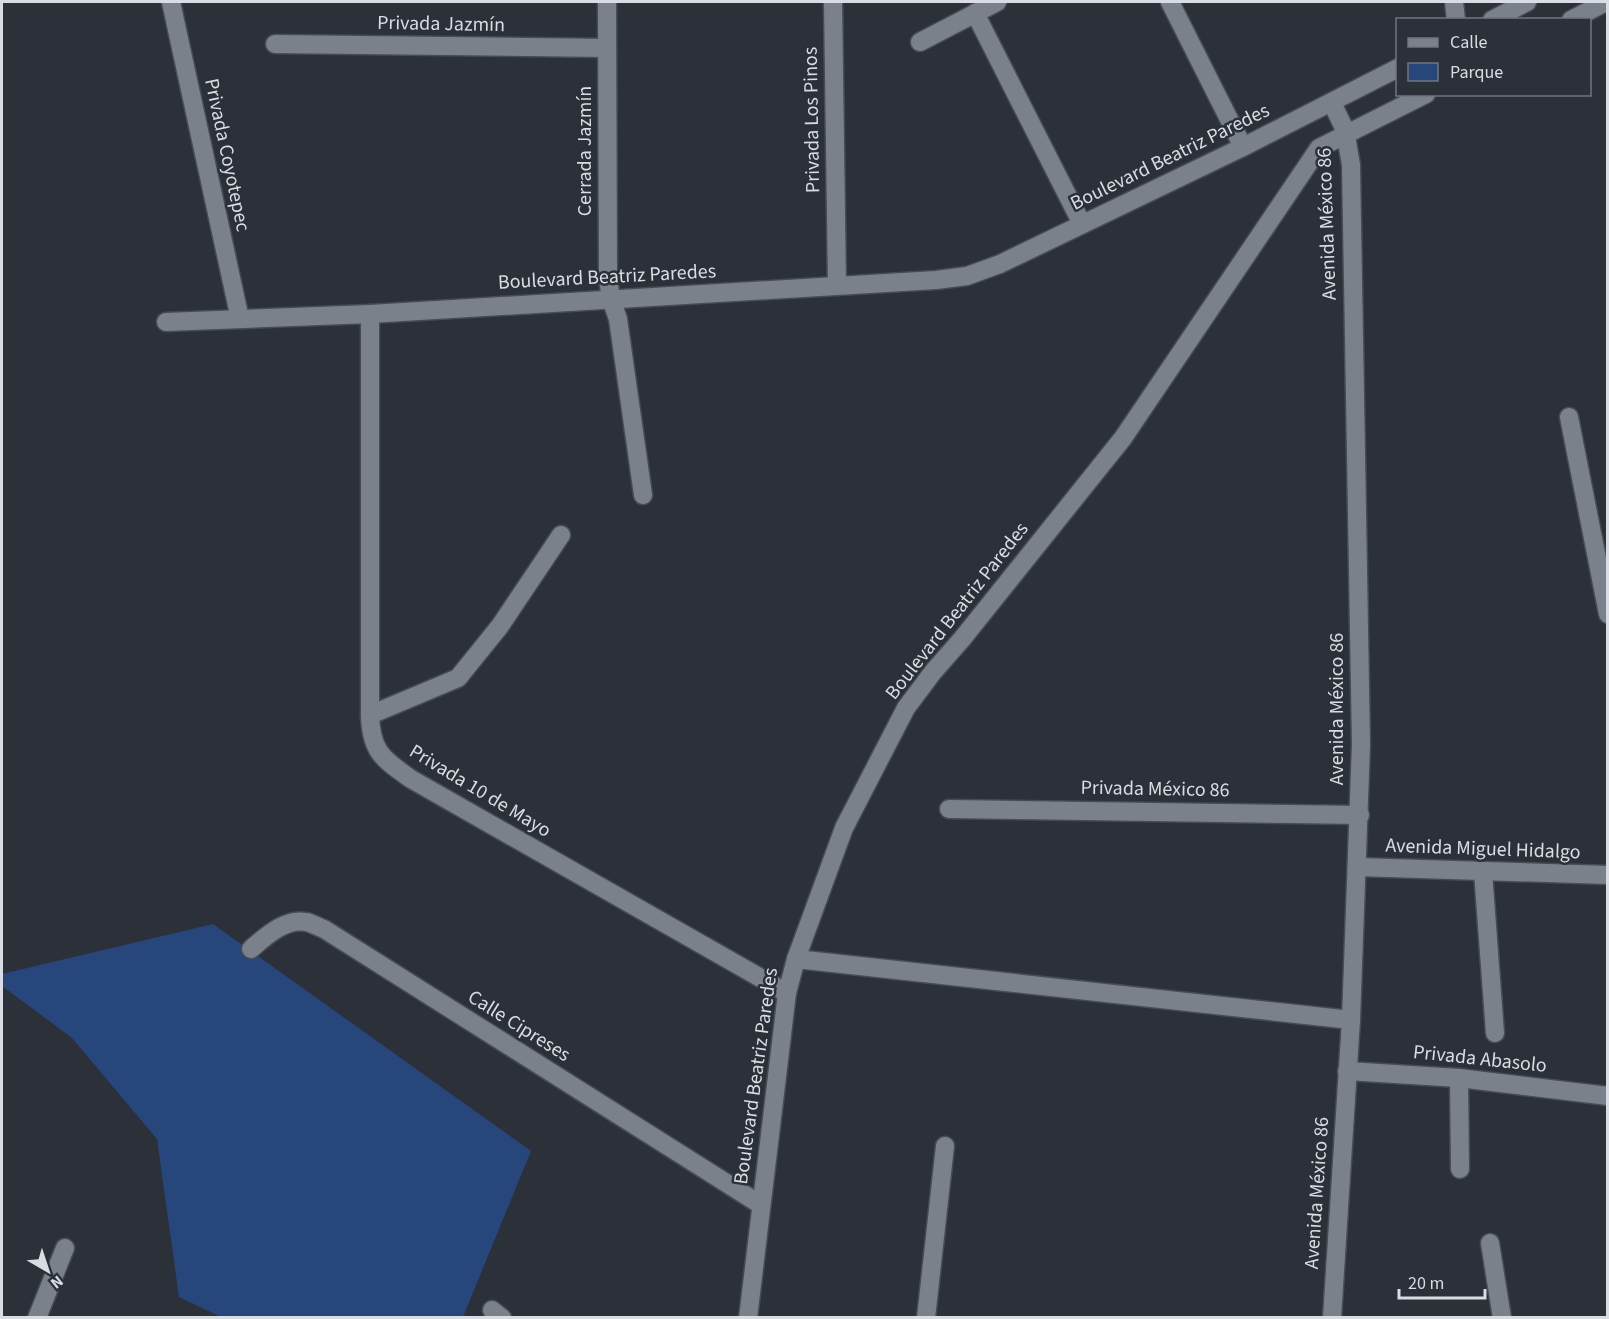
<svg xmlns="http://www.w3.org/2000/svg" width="1609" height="1319" viewBox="0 0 1609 1319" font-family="'Source Sans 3',sans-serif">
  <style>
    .green { fill: #27477c }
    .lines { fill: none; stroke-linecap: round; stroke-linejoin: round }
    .minor-casing { stroke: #474b52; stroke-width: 21 }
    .minor { stroke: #7b818b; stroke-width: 18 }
    .labels { text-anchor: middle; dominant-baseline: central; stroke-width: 5; stroke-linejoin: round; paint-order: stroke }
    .street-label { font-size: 20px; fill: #d9dce2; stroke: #2b3039 }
  </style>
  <rect width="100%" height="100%" fill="#2b3039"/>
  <path class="green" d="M213,924L531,1151L463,1317H221L179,1297L157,1139L72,1038L2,986V974Z"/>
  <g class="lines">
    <g class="minor-casing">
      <g id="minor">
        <path d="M171,2L240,319"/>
        <path d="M607,2L608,278L611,299L618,319L643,495"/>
        <path d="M833,2L837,286"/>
        <path d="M1170,2L1243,147"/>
        <path d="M1454,2L1456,20"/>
        <path d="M975,13L1082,224"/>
        <path d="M1492,20L1527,2"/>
        <path d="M1571,20L1606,2"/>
        <path d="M920,42L997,2"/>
        <path d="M275,44L607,48"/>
        <path d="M370,314V715C371,752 383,759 411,779L787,993"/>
        <path d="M166,322L370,314L936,280L967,276L1000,264L1243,147L1398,68"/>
        <path d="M1569,417L1608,614"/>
        <path d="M370,715L458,678L500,626L561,535"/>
        <path d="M949,809L1360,815"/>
        <path d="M1358,867L1608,875"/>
        <path d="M1483,872L1495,1033"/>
        <path d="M251,949C265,937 285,918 306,922C312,923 318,927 324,929L761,1205"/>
        <path d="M796,959L1351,1020"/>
        <path d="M1347,1071L1459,1078L1608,1096"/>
        <path d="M1459,1078L1460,1169"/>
        <path d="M1490,1243L1502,1318"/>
        <path d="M492,1310L502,1318"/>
        <path d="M37,1318L65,1248"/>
        <path d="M748,1318L787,993L796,959L844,828L906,708L933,672L962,639L1123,438L1319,148L1426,94"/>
        <path d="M926,1318L945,1146"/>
        <path d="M1332,1318L1351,1020L1361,744L1351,165L1345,130L1332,103"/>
      </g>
    </g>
    <use href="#minor" class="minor"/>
  </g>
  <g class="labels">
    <g class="street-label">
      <text transform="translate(441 24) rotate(1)">Privada Jazmín</text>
      <text transform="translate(812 120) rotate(-91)">Privada Los Pinos</text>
      <text transform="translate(585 151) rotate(-90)">Cerrada Jazmín</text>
      <text transform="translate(227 155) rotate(78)">Privada Coyotepec</text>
      <text transform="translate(1170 157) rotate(-26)">Boulevard Beatriz Paredes</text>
      <text transform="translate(1327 224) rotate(-92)">Avenida México 86</text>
      <text transform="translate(607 277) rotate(-3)">Boulevard Beatriz Paredes</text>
      <text transform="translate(957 611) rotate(-52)">Boulevard Beatriz Paredes</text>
      <text transform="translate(1337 709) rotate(-90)">Avenida México 86</text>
      <text transform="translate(1155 789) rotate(1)">Privada México 86</text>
      <text transform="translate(480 791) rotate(31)">Privada 10 de Mayo</text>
      <text transform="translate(1483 849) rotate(2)">Avenida Miguel Hidalgo</text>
      <text transform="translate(519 1026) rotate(32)">Calle Cipreses</text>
      <text transform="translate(1480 1059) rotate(6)">Privada Abasolo</text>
      <text transform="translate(756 1076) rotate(-82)">Boulevard Beatriz Paredes</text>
      <text transform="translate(1317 1193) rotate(-86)">Avenida México 86</text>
    </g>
  </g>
  <rect width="1609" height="1319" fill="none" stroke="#d9dce2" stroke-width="6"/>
  <rect x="1396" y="18" width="195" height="78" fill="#2b3039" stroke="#71757d" stroke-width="1.5"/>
  <rect x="1408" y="38" width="30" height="9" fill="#7b818b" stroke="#71757d" stroke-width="1.5"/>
  <text x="1450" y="48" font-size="18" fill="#d9dce2">Calle</text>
  <rect x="1408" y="63" width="30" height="18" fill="#27477c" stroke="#71757d" stroke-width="1.5"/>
  <text x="1450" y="78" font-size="18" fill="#d9dce2">Parque</text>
  <g transform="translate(48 1271) rotate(141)" stroke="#2b3039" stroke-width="4.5" paint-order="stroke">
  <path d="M0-4.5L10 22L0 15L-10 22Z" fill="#d9dce2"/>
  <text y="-9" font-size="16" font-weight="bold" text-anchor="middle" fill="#d9dce2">N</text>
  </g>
  <path d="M1399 1289v9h86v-9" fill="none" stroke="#d9dce2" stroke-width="3"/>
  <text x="1408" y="1289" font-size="18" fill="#d9dce2" stroke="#2b3039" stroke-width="4.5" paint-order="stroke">20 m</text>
</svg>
